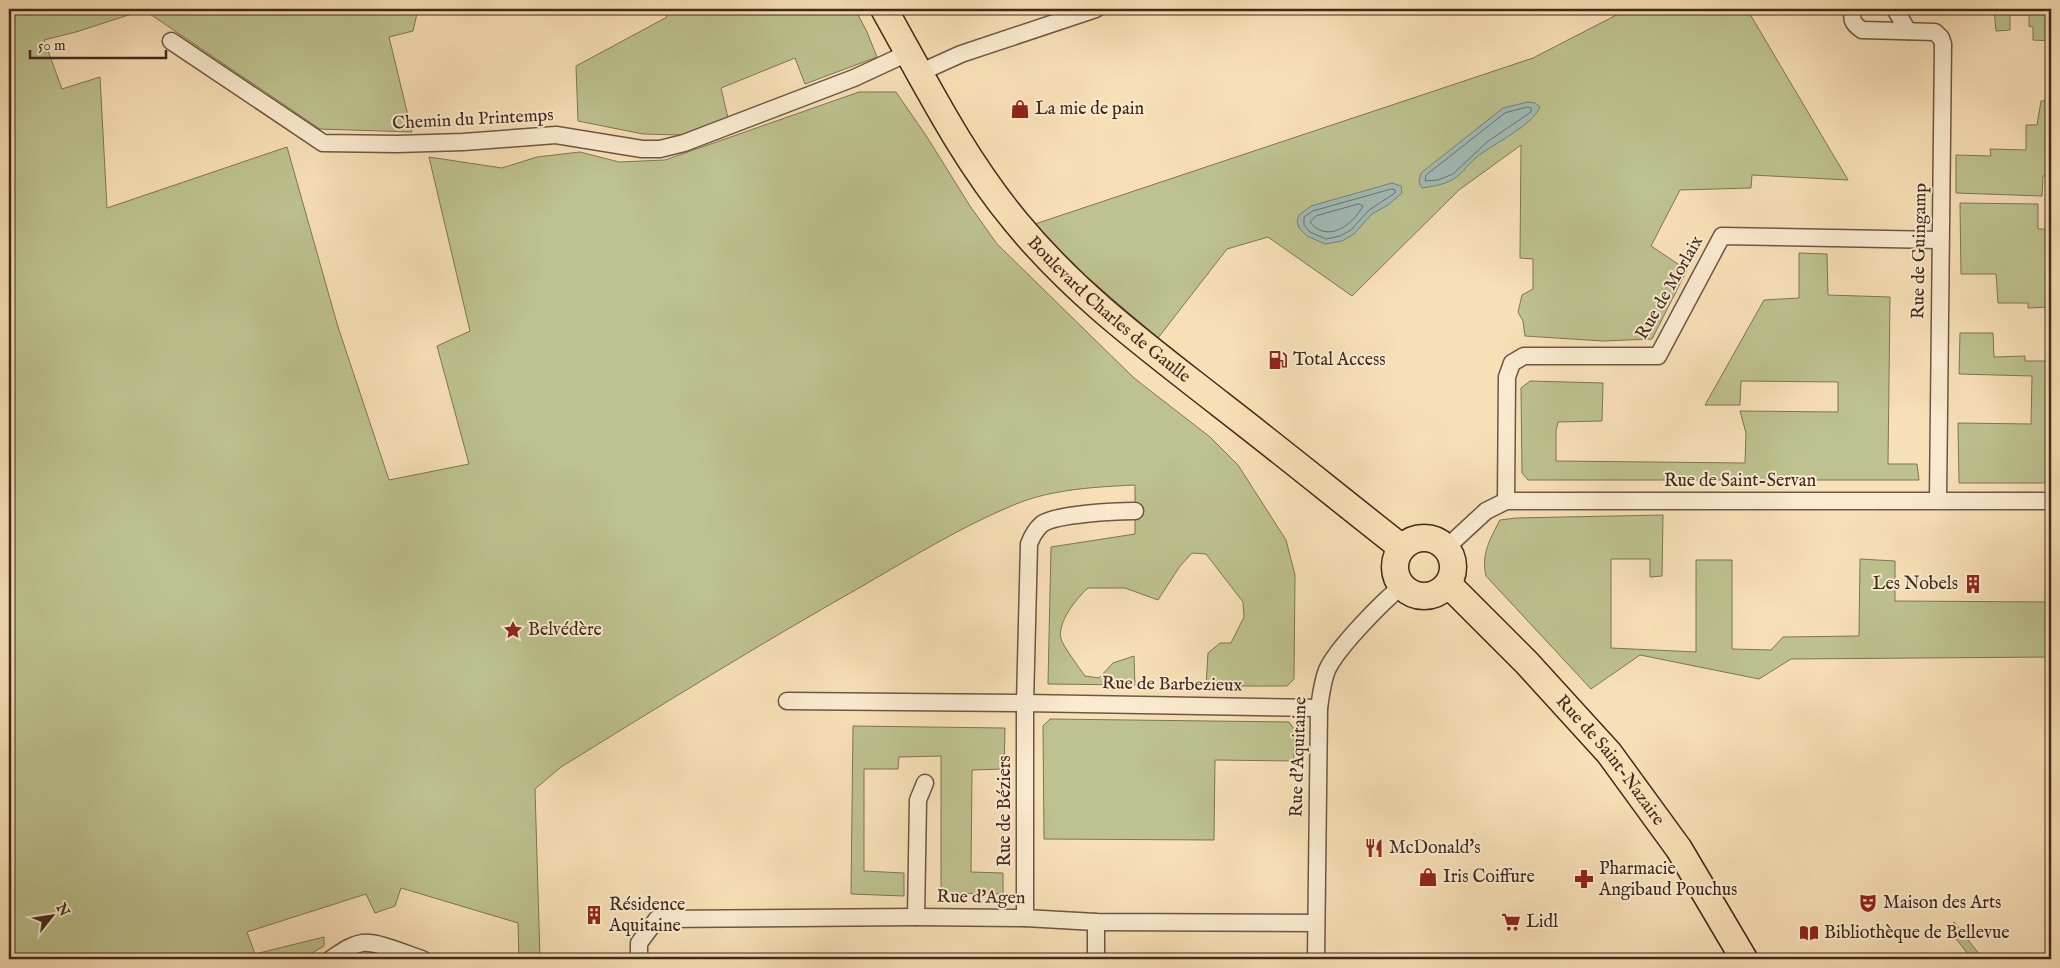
<svg xmlns="http://www.w3.org/2000/svg" width="2060" height="968" viewBox="0 0 2060 968" font-family="'IM FELL English',serif">
  <style>
    .green { fill: #bdc28e; stroke: #7f7556 }
    .water { fill: #a0bbb6; stroke: #7a8079 }
    .lines { fill: none; stroke-linecap: round; stroke-linejoin: round }
    .shore { stroke: #70726a; stroke-width: 1 }
    .street-casing { stroke: #6f5644; stroke-width: 19 }
    .primary-casing { stroke: #41281e; stroke-width: 29 }
    .street { stroke: #faebd0; stroke-width: 16 }
    .primary { stroke: #f8e0b6; stroke-width: 26 }
    .labels { text-anchor: middle; dominant-baseline: central; stroke-width: 4; stroke-linejoin: round; paint-order: stroke }
    .poi-label { font-size: 18px; fill: #41281e; stroke: #faebd0; text-anchor: start }
    .street-label { font-size: 18px; fill: #41281e; stroke: #faebd0 }
  </style>
  <rect width="100%" height="100%" fill="#f8e0b6"/>
  <filter id="stains"><feTurbulence type="fractalNoise" baseFrequency=".004" numOctaves="4"/><feColorMatrix values="0 0 0 0 .2 0 0 0 0 .09 0 0 0 0 .02 0 0 0 .5 -.17"/></filter>
  <radialGradient id="worn" r=".72"><stop offset=".6" stop-color="#630" stop-opacity="0"/><stop offset="1" stop-color="#630" stop-opacity=".3"/></radialGradient>
  <g class="green">
    <path d="M9,9H418L413,31L389,37L412,132L320,129L144,10L76,32L44,40L62,89L100,77L107,208L287,147L338,327L389,480L469,464L437,346L470,331L429,157L502,168L537,157L580,152L619,162L665,160L859,92H896L927,137L970,206L997,244L1134,378L1210,437L1238,465L1286,540L1295,575L1294,679L1287,686H1206L1208,653L1220,643H1231L1244,617L1243,602L1206,554L1192,553L1180,566L1158,600L1125,588H1088C1076,599 1057,622 1061,639C1063,646 1080,669 1085,676L1099,678L1113,663L1134,656L1135,685L1048,684L1051,547L1135,534V485C1095,487 1053,489 1016,504C962,526 909,559 859,588C758,645 660,706 561,767L535,789L540,959H519L518,923L401,888L395,906L375,913L366,894L247,932L255,954L324,937V946L302,959H9Z"/>
    <path d="M663,9H855L867,32L877,57L805,84L795,58L721,88L728,118L682,135L643,134L578,121L576,66L667,17Z"/>
    <path d="M1628,9H1747L1848,180L1752,175L1751,188L1680,190L1651,246L1687,270L1652,339L1603,341L1525,336L1523,321L1518,312L1522,295L1533,289V259L1520,258L1521,145L1459,190L1352,296L1268,237L1227,249L1158,338L1079,270L1035,224L1533,58Z"/>
    <path d="M1994,9H2051V41L2033,40V27L2029,26V15H2010V30L1996,31Z"/>
    <path d="M2051,100V175L2043,176L2042,196L1956,193V155L1991,156L1990,149L2026,150V125H2037L2041,101Z"/>
    <path d="M1960,203L2038,204V229H2051V307L2028,308V303H1998L1996,274H1961Z"/>
    <path d="M1799,253L1827,254L1828,295L1890,297L1888,464H1917L1919,480H1528L1522,473L1521,388L1530,381L1603,383L1602,421L1558,422L1556,431V461L1745,463L1746,433L1740,411L1838,412V382L1741,381L1740,405H1705L1764,300L1799,298Z"/>
    <path d="M1960,333H1993L1994,357L2025,356V361H2051V483H1959L1958,423L2031,424L2032,376L1959,374Z"/>
    <path d="M1663,515L1662,576L1650,577V559H1611V648L1696,652V560H1732V649L1771,650L1783,637L1859,636L1860,559L1895,561V601L2051,602V657L1791,659L1759,679L1640,655L1591,689L1486,576C1481,554 1490,539 1500,520L1516,518Z"/>
    <path d="M1050,719L1289,722L1294,729V761L1215,760L1214,840L1044,839L1043,726Z"/>
    <path d="M853,726L1005,728L1004,769L972,770L971,872L1003,873V894L941,893V756L899,757L898,769H864V871L904,873V896L851,894Z"/>
    <path d="M1954,922L1983,959H1972L1953,935Z"/>
  </g>
  <g class="water">
    <path d="M1528,102L1535,103L1540,107C1531,127 1494,143 1477,157C1469,163 1463,173 1455,178C1445,185 1433,186 1422,188L1419,182L1421,173L1503,108Z"/>
    <path d="M1392,183L1401,186L1402,193L1388,205L1372,214L1354,234L1342,241L1325,244L1307,236L1299,228L1297,221L1299,215L1311,206Z"/>
  </g>
  <g class="lines">
    <g class="shore">
      <path d="M1528,107L1531,108V112L1487,142L1453,174L1438,180L1425,181L1426,175L1505,113Z"/>
      <path d="M1392,189L1395,190V193L1369,210L1351,230L1340,236L1326,239L1310,232L1304,225V217L1313,211Z"/>
      <path d="M1359,204L1363,206C1353,225 1327,244 1310,222L1316,216Z"/>
    </g>
    <g class="street-casing">
      <g id="street">
        <path d="M1854,9C1850,19 1853,24 1862,30L1935,32L1941,38L1943,44L1938,500"/>
        <path d="M1895,9L1908,31"/>
        <path d="M171,41L323,143L397,144L463,142L556,135L642,149H660L684,143L854,78L908,53"/>
        <path d="M919,73L961,54L1096,9"/>
        <path d="M1506,501L1507,377L1512,363L1524,356H1658L1722,236L1940,240"/>
        <path d="M1446,548L1486,511L1506,501H2051"/>
        <path d="M787,701L1025,703L1029,544C1032,536 1035,530 1042,524C1056,514 1116,511 1135,511"/>
        <path d="M916,917L918,800L925,783"/>
        <path d="M1025,918V703L1319,708"/>
        <path d="M1096,922V959"/>
        <path d="M331,959C340,953 350,945 362,943C378,941 406,954 422,959"/>
        <path d="M639,959V943L657,919L916,917L1025,918L1096,922L1315,923"/>
        <path d="M1316,959L1319,708C1321,695 1322,683 1327,670C1337,648 1382,602 1402,586"/>
      </g>
    </g>
    <g class="primary-casing">
      <g id="primary">
        <path id="s1" d="M884,9C925,82 962,157 1016,222C1076,295 1146,346 1220,404C1281,451 1341,500 1402,548"/>
        <circle cx="1424" cy="567" r="29"/>
        <path id="s2" d="M1448,584L1527,663L1609,753L1679,849L1744,959"/>
      </g>
    </g>
    <use href="#street" class="street"/>
    <use href="#primary" class="primary"/>
  </g>
  <defs>
    <g id="shop-bare" transform="scale(1.5)"><path d="M-5-2.5h2.3a2.7 3.5 0 0 1 5.4 0H5L5.5 6h-11ZM-1.5-2.5h3a1.5 2.3 0 0 0-3 0Z" fill="#8f2418" stroke="#faebd0" stroke-width="2.5" paint-order="stroke"/></g>
    <g id="fuel-bare" transform="scale(1.5)"><path d="M-5.5-6h7V0h2V4h1.3V-2.5L3-4.5l.8-.8L6-3V5H2.5V1h-1V6h-7ZM-4.2-4.7v3.2H.2V-4.7Z" fill="#8f2418" stroke="#faebd0" stroke-width="2.5" paint-order="stroke"/></g>
    <g id="building-bare" transform="scale(1.5)"><path d="M-4-6H4V6H1V3H-1V6H-4ZM-2.5-4.3h1.7v1.8h-1.7ZM.8-4.3h1.7v1.8H.8ZM-2.5-1h1.7V.8h-1.7ZM.8-1h1.7V.8H.8Z" fill="#8f2418" stroke="#faebd0" stroke-width="2.5" paint-order="stroke"/></g>
    <g id="sight-bare" transform="scale(1.5)"><path d="M0-6L1.8-2.2L6-1.7L2.9 1.2L3.7 5.4L0 3.3L-3.7 5.4L-2.9 1.2L-6-1.7L-1.8-2.2Z" fill="#8f2418" stroke="#faebd0" stroke-width="2.5" paint-order="stroke"/></g>
    <g id="restaurant-bare" transform="scale(1.5)"><path d="M-5-6h1v4h1v-4h1v4h1v-4h1v5L-1.5 .5V6h-2V.5L-5-1ZM5-6V6H3V1.5H1.5Q1.5-4 5-6Z" fill="#8f2418" stroke="#faebd0" stroke-width="2.5" paint-order="stroke"/></g>
    <g id="pharmacy-bare" transform="scale(1.5)"><path d="M-2-6h4v4h4v4h-4v4h-4v-4h-4v-4h4Z" fill="#8f2418" stroke="#faebd0" stroke-width="2.5" paint-order="stroke"/></g>
    <g id="theatre-bare" transform="scale(1.5)"><path d="M-5-5.5Q0-4 5-5.5V0Q5 5 0 6Q-5 5-5 0ZM-3.3-2.5H-1v1.5H-3.3ZM1-2.5H3.3v1.5H1ZM-2.8 1Q0 5.5 2.8 1Z" fill="#8f2418" stroke="#faebd0" stroke-width="2.5" paint-order="stroke"/></g>
    <g id="supermarket-bare" transform="scale(1.5)"><path d="M-6-5.5h2.5l.6 2H6L4.5 2H-2.5L-4.4-4H-6ZM-1.5 3.2a1.3 1.3 0 1 0 .1 0ZM3 3.2a1.3 1.3 0 1 0 .1 0Z" fill="#8f2418" stroke="#faebd0" stroke-width="2.5" paint-order="stroke"/></g>
    <g id="library-bare" transform="scale(1.5)"><path d="M-6-4Q-3-5.5-.7-3.5V5Q-3 3-6 4ZM6-4Q3-5.5 .7-3.5V5Q3 3 6 4Z" fill="#8f2418" stroke="#faebd0" stroke-width="2.5" paint-order="stroke"/></g>
  </defs>
  <g fill-rule="evenodd">
    <use href="#shop-bare" x="1020" y="109"/>
    <use href="#fuel-bare" x="1278" y="360"/>
    <use href="#building-bare" x="1973" y="584"/>
    <use href="#sight-bare" x="513" y="630"/>
    <use href="#restaurant-bare" x="1374" y="848"/>
    <use href="#shop-bare" x="1428" y="877"/>
    <use href="#pharmacy-bare" x="1584" y="879"/>
    <use href="#theatre-bare" x="1868" y="903"/>
    <use href="#building-bare" x="594" y="915"/>
    <use href="#supermarket-bare" x="1511" y="922"/>
    <use href="#library-bare" x="1809" y="933"/>
  </g>
  <g class="labels">
    <g class="poi-label">
      <text x="1035" y="109">La mie de pain</text>
      <text x="1293" y="360">Total Access</text>
      <text x="1958" y="584" text-anchor="end">Les Nobels</text>
      <text x="528" y="630">Belvédère</text>
      <text x="1389" y="848">McDonald's</text>
      <text x="1599" y="869">Pharmacie<tspan x="1599" dy="21">Angibaud Pouchus</tspan></text>
      <text x="1443" y="877">Iris Coiffure</text>
      <text x="1883" y="903">Maison des Arts</text>
      <text x="609" y="905">Résidence<tspan x="609" dy="21">Aquitaine</tspan></text>
      <text x="1526" y="922">Lidl</text>
      <text x="1824" y="933">Bibliothèque de Bellevue</text>
    </g>
    <g class="street-label">
      <text transform="translate(473 120) rotate(-3)">Chemin du Printemps</text>
      <text transform="translate(1920 251) rotate(-89)">Rue de Guingamp</text>
      <text transform="translate(1670 288) rotate(-60)">Rue de Morlaix</text>
      <text stroke="none"><textPath href="#s1" startOffset="379">Boulevard Charles de Gaulle</textPath></text>
      <text x="1740" y="481">Rue de Saint-Servan</text>
      <text transform="translate(1172 685) rotate(1)">Rue de Barbezieux</text>
      <text transform="translate(1299 757) rotate(-88)">Rue d'Aquitaine</text>
      <text stroke="none"><textPath href="#s2" startOffset="240">Rue de Saint-Nazaire</textPath></text>
      <text transform="translate(1005 811) rotate(-90)">Rue de Béziers</text>
      <text transform="translate(981 898) rotate(1)">Rue d'Agen</text>
    </g>
  </g>
  <rect width="2060" height="968" fill="none" stroke="#f8e0b6" stroke-width="30"/>
  <rect x="10" y="10" width="2040" height="948" fill="none" stroke="#41281e" stroke-width="2.5"/>
  <rect x="15" y="15" width="2030" height="938" fill="none" stroke="#41281e"/>
  <g transform="translate(52 916) rotate(60)" stroke="#faebd0" stroke-width="4" paint-order="stroke">
  <path d="M0-4L9 19L0 12L-9 19Z" fill="#41281e"/>
  <text y="-8" font-size="14" font-weight="bold" text-anchor="middle" fill="#41281e">N</text>
  </g>
  <path d="M30 50v8h136v-8" fill="none" stroke="#41281e" stroke-width="2.5"/>
  <text x="38" y="50" font-size="15" fill="#41281e" stroke="#faebd0" stroke-width="4" paint-order="stroke">50 m</text>
  <rect width="100%" height="100%" filter="url(#stains)"/>
  <rect width="100%" height="100%" fill="url(#worn)"/>
</svg>
